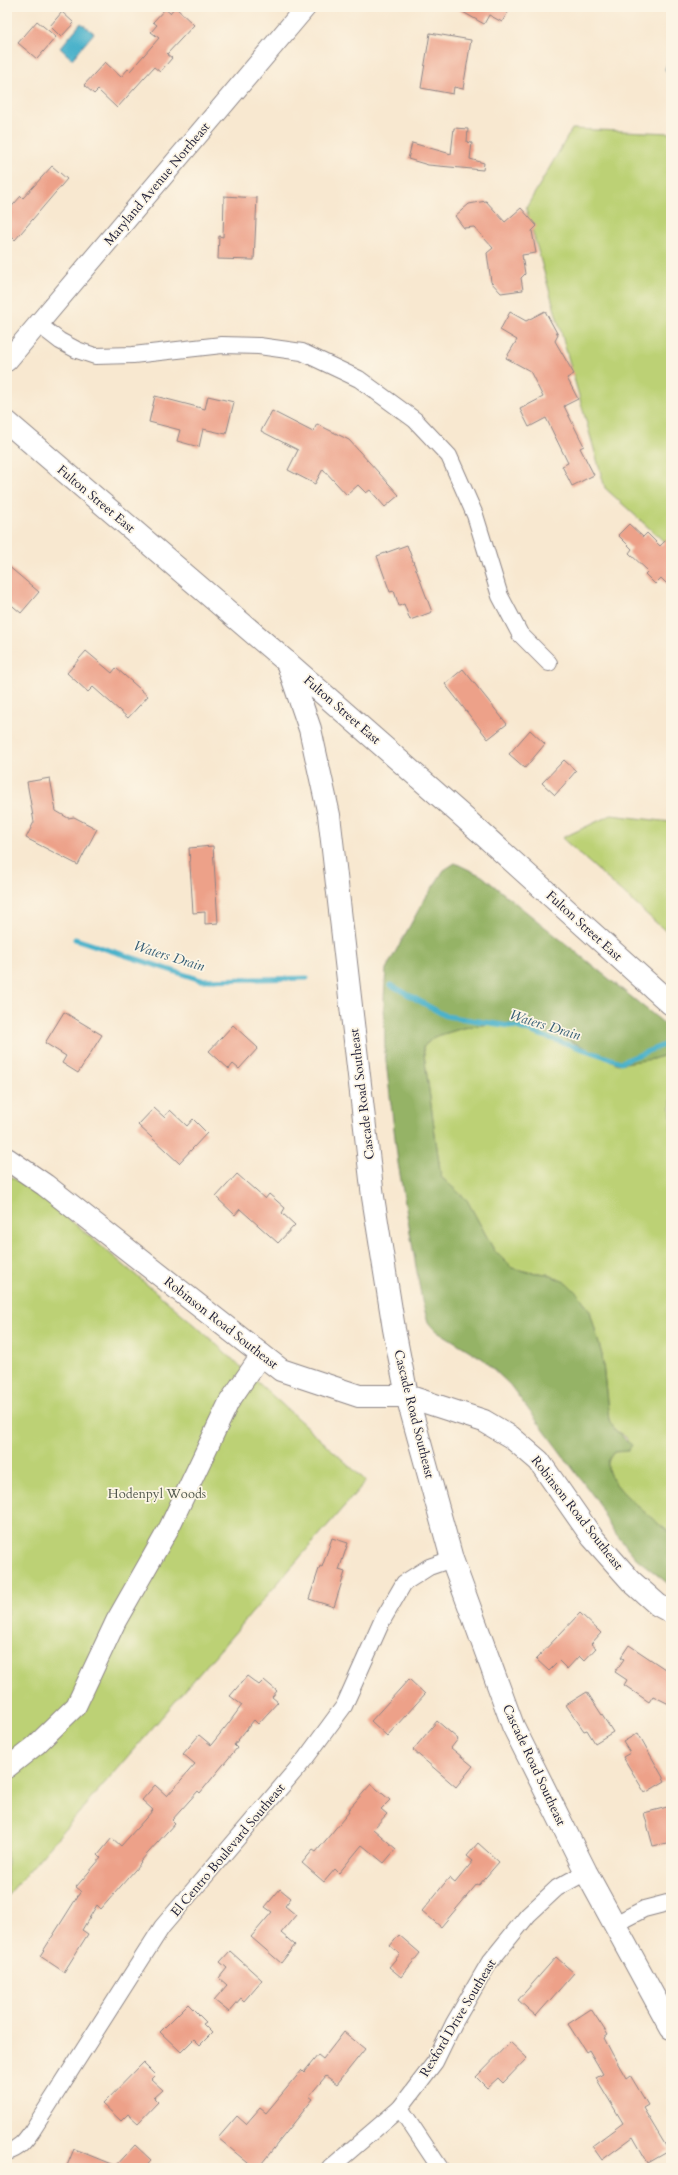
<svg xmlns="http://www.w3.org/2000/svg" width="678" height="2175" viewBox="0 0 678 2175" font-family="Cardo,serif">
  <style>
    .green { fill: #bcd175; stroke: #6f7a58 }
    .forest { fill: #95b366; stroke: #5c6a50 }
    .water { fill: #4cb2cb; stroke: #376a83 }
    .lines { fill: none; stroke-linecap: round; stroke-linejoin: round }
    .stream { stroke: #4cb2cb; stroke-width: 5 }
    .building { fill: #eda189 }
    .minor-casing { stroke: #8d8586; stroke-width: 18 }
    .tertiary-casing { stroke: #8d8586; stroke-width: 22 }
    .secondary-casing { stroke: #8d8586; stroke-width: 24 }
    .primary-casing { stroke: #8d8586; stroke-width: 24 }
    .minor { stroke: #fff; stroke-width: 16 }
    .tertiary { stroke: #fff; stroke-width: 20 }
    .secondary { stroke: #fff; stroke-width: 22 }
    .primary { stroke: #fff; stroke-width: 22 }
    .labels { text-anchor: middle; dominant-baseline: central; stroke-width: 3.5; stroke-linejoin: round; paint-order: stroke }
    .street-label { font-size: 13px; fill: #22223b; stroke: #fcf5e5 }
    .park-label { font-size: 13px; fill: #50574c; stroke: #fcf5e5 }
    .water-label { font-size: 14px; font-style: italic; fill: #335c75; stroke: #fcf5e5 }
  </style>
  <rect width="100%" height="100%" fill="#fcf5e5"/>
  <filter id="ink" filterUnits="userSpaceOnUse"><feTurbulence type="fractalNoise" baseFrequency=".025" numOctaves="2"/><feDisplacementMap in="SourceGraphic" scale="8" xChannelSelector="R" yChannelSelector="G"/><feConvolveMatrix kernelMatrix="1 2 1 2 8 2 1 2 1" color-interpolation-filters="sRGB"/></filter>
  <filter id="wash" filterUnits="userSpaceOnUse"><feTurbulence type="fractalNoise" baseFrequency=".012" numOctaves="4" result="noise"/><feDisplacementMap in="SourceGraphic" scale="16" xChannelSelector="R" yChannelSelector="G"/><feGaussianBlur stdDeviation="0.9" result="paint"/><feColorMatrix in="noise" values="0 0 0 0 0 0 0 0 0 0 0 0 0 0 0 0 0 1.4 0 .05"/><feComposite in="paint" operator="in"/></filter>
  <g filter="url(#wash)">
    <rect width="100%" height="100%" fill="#f8e8d0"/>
    <g class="green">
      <path d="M572,129L671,133V548L605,488L526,208Z"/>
      <path d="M611,815L671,822V936L562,838Z"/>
      <path d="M496,1023L527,1026L561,1036L597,1055L653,1059L671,1053V1534C656,1522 611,1488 608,1469C607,1462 609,1458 614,1452L628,1450L627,1438L615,1430L609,1420L602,1355L590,1311L566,1283L547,1274L528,1272L512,1268L494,1250L467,1201L441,1177L423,1047L434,1037L463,1028Z"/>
      <path d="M7,1174L51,1204L194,1324L366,1481L7,1896Z"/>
    </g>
    <path class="forest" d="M455,863L482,876L671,1029V1053L653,1059L618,1064L561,1036L527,1026L496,1023L463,1028L434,1037L423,1047L441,1177L467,1200L494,1250L512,1268L528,1272L547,1274L567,1283L580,1296L590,1311L602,1355L609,1420L615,1430L632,1445L628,1451L614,1452C609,1458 607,1462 608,1469C611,1488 656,1521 671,1534V1586L636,1558L611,1528L597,1501L510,1385L483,1359L434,1329L428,1322L422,1301L398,1163L385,1053L384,998L386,969L423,902L444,870Z"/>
    <g class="water">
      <path d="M81,23L94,33L72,59L60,48Z"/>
      <path d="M671,56V78L665,69Z"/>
    </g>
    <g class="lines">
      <g class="stream">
        <path d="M75,939L201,980L307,978"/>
        <path d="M391,985L446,1016L516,1027L621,1062L671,1042"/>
      </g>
    </g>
    <g id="blocks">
      <g class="building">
        <path d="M175,7L194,25L167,54L172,58L160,72L154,67L117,108L98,90L94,94L84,85L105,62L121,77L128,69L130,71L159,38L151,32L157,25L153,22L165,9L170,13Z"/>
        <path d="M454,7H511L502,22L489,15L484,24Z"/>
        <path d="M62,12L74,23L61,37L50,26Z"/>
        <path d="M37,21L56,37L37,59L18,43Z"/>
        <path d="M430,33L471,40L463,89L454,87L453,94L421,88Z"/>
        <path d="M454,128L468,129L467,142L472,143L470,159L484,163L483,170L428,165L408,159L412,143L451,154Z"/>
        <path d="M52,166L67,179L15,240L7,232V212L21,196L23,198Z"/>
        <path d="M224,196L257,198L254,260L218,259L219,236L223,237Z"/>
        <path d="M486,201L505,222L521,208L537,226L532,231L536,253L522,255L525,274L521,278L523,290L501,293L491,282L487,253L493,248L474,227L464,228L455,216L469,204Z"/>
        <path d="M545,311L558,335L555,341L574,374L567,378L578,399L564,406L584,446L580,448L594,475L572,486L562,466L568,463L546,418L529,427L520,409L543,397L530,371L506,358L517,340L500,330L510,312L526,321Z"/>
        <path d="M155,396L205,409L208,396L234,402L226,434L203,429L199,447L177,441L180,430L149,422Z"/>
        <path d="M272,411L313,432L317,424L349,440L399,495L385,507L370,490L366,493L358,485L347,495L323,469L315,484L288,470L298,450L261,431Z"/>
        <path d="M629,524L643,537L647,533L660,546L671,535V588L661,578L655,584L645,574L648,571L629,553L632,549L618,535Z"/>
        <path d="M407,545L432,612L410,620L404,604L399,606L394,591L390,592L377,556Z"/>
        <path d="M7,565L39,592L21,613L7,601Z"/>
        <path d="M86,651L112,673L116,668L148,696L128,718L93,687L88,692L67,673Z"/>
        <path d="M463,669L507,724L488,739L445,684Z"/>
        <path d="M530,730L545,744L525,768L509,754Z"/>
        <path d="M564,760L576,771L555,795L542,783Z"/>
        <path d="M50,778L56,811L68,818L74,817L97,829L78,865L26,838L34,822L27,782Z"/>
        <path d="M213,846L218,923L205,924V912L193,913L189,848Z"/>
        <path d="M64,1012L102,1035L78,1073L62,1063L66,1056L45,1043Z"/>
        <path d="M233,1025L258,1048L239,1069L233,1064L229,1069L209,1051Z"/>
        <path d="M154,1108L164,1117L170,1110L187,1126L193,1119L207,1133L179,1163L138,1125Z"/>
        <path d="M237,1174L265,1199L269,1194L285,1208L282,1213L295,1225L278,1243L240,1209L235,1215L216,1197Z"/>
        <path d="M332,1538L348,1543L339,1570L345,1572L334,1607L309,1599L320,1566L322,1567Z"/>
        <path d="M580,1613L601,1633L591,1644L596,1648L584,1661L579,1656L567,1669L559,1661L549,1671L536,1659Z"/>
        <path d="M629,1645L671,1673V1705L653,1696L649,1702L624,1685L627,1680L615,1672L624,1659L621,1657Z"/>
        <path d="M247,1676L259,1685L264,1680L277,1691L272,1697L278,1702L258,1724L254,1720L234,1745L237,1748L200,1793L198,1791L172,1820L175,1823L140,1862L141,1863L101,1909L97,1905L82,1930L88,1934L64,1972L40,1956L81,1891L76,1887L101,1858L98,1855L112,1838L121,1846L153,1810L142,1800L155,1785L167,1796L195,1764L183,1754L199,1735L211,1745L228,1724L242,1705L230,1696Z"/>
        <path d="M409,1679L425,1694L387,1736L371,1721Z"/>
        <path d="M587,1692L613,1732L595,1743L587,1730L584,1731L566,1705Z"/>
        <path d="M437,1721L458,1739L451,1748L473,1766L456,1787L413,1750Z"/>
        <path d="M638,1733L665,1781L645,1793L623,1757L630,1753L623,1742Z"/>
        <path d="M371,1784L390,1800L381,1809L387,1814L373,1829L396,1849L384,1863L362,1845L339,1873L335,1869L324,1882L302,1863L313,1850L316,1852L349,1812L348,1810Z"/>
        <path d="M671,1806V1842L653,1846L644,1813Z"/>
        <path d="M478,1843L499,1862L479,1885L477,1884L441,1927L422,1911L449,1878L455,1883L473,1861L467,1856Z"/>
        <path d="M280,1889L291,1898L285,1906L296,1915L281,1933L295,1945L281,1963L251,1937L272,1912L265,1907Z"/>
        <path d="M399,1935L420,1953L401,1977L389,1967L400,1954L390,1946Z"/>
        <path d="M230,1951L262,1980L244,2001L241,1998L229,2012L214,2000L227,1985L219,1978L227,1968L220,1962Z"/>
        <path d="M556,1957L574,1973L536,2016L518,2000Z"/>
        <path d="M188,2004L206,2022L203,2024L212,2033L200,2045L194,2039L181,2052L160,2032Z"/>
        <path d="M591,2009L608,2035L604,2038L613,2055L626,2078L630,2075L648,2105L643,2108L669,2151L648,2163L633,2137L602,2160L592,2146L623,2123L596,2078L603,2074L589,2050L586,2052L568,2024Z"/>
        <path d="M344,2032L365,2049L337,2084L326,2076L309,2096L313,2099L258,2168H254L218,2138L237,2116L246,2124L260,2108L266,2113L302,2070L304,2072L318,2055L323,2059Z"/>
        <path d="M510,2042L527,2058L503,2083L498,2078L487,2088L476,2077Z"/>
        <path d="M143,2063L155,2075L151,2079L163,2090L154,2098L158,2102L138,2123L128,2114L121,2121L103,2104Z"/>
        <path d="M135,2145L151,2160L144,2168H66L74,2149L116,2166Z"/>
      </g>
    </g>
  </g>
  <g filter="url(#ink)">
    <use href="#blocks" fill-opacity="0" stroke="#8d8586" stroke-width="1"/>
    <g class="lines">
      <g class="minor-casing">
        <g id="minor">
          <path d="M38,324L60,341L77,350L95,356L133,355L222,345L259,346L302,352L359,379L415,420L449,456L475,515L500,596L520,634L549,663"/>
          <path d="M615,1924L644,1909L671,1902"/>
          <path d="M400,2108L440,2168"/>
          <path d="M7,2152C19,2149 25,2141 32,2131L162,1927L305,1759L344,1706L382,1621L404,1583L429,1567L452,1559"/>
          <path d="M330,2168L400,2108L435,2062L454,2023L489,1963L528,1915L557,1888L586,1872"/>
        </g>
      </g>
      <g class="tertiary-casing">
        <g id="tertiary">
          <path d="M7,361L306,7"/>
          <path d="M7,1768L36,1745L76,1706L116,1621L169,1528L229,1402L262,1354"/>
        </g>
      </g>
      <g class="secondary-casing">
        <g id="secondary">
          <path d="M287,662L310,729L329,815L373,1197L394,1329L407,1396L452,1559L513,1726L586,1872L671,2028"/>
          <path d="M7,1159L45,1185L281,1370L359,1396H407L484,1421L511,1437L539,1461L592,1537L631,1581L658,1605L671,1612"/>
        </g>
      </g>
      <g class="primary-casing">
        <path id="primary" d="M7,422L287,662L459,813L671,1004"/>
      </g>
      <use href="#minor" class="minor"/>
      <use href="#tertiary" class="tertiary"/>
      <use href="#secondary" class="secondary"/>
      <use href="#primary" class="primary"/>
    </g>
  </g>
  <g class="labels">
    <g class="street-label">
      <text transform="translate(157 184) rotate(-50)">Maryland Avenue Northeast</text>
      <text transform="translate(96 499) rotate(40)">Fulton Street East</text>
      <text transform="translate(342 710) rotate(41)">Fulton Street East</text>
      <text transform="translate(584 926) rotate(42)">Fulton Street East</text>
      <text transform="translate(362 1094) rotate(-97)">Cascade Road Southeast</text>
      <text transform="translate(221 1323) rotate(38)">Robinson Road Southeast</text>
      <text transform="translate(414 1414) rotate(76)">Cascade Road Southeast</text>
      <text transform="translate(577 1513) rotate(52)">Robinson Road Southeast</text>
      <text transform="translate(534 1765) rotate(65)">Cascade Road Southeast</text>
      <text transform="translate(228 1850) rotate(-50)">El Centro Boulevard Southeast</text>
      <text transform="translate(458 2018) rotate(-59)">Rexford Drive Southeast</text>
    </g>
    <g class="park-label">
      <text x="157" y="1494">Hodenpyl Woods</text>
    </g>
    <g class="water-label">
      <text transform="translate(169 956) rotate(17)">Waters Drain</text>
      <text transform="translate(545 1025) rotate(17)">Waters Drain</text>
    </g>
  </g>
  <rect width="678" height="2175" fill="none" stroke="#fcf5e5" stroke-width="24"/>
</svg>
